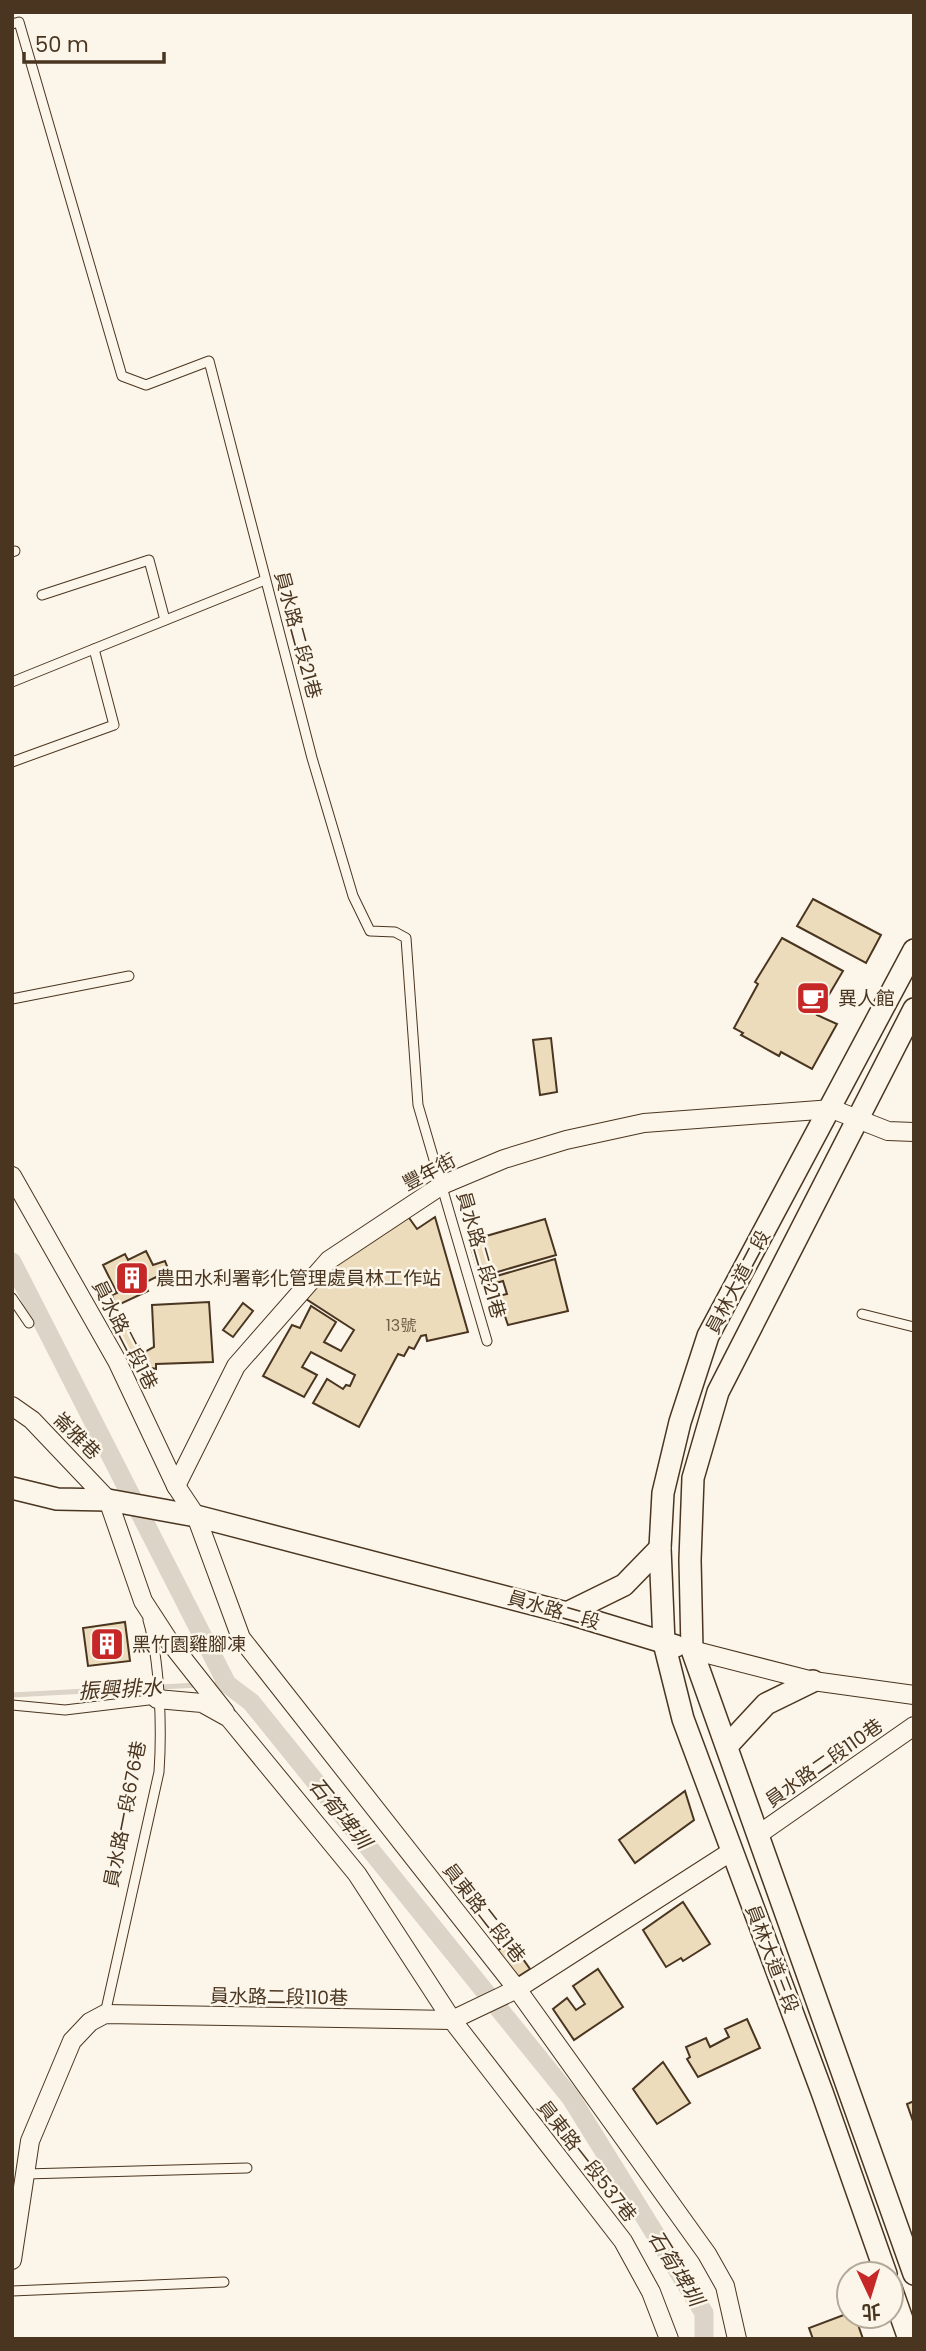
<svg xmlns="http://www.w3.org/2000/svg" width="926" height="2351" viewBox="0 0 926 2351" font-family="Poppins,'Noto Sans TC',sans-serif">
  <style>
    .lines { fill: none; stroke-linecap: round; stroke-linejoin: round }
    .stream { stroke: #dcd4c6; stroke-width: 5 }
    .canal { stroke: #dcd4c6; stroke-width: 19 }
    .building { fill: #ecdcbc; stroke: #4a3520; stroke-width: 2 }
    .service-casing { stroke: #4a3520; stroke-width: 11 }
    .minor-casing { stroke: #4a3520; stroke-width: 20 }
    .tertiary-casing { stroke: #4a3520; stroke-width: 24 }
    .service { stroke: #fbf6e9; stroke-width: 9 }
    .minor { stroke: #fbf6e9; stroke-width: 18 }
    .tertiary { stroke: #fbf6e9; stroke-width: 21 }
    .labels { text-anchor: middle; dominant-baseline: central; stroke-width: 5; stroke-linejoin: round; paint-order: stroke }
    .number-label { font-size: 16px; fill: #725f47 }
    .street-label { font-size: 19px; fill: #4a3520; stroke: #fbf6e9 }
    .poi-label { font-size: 19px; fill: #4a3520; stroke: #fbf6e9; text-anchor: start }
    .water-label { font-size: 21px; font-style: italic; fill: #4a3520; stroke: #fbf6e9 }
  </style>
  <rect width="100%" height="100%" fill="#fbf6e9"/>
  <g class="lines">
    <g class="stream">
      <path d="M208,1685L227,1684"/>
      <path d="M12,1695L198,1685"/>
    </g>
    <path class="canal" d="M12,1262L227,1684L251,1702L571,2098L704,2313V2339"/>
  </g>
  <g class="building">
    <path d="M813,899L881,935L866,963L797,926Z"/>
    <path d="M782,938L843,971L817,1015L837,1024L812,1069L781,1052L779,1056L741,1035L743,1033L734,1028L758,984L755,982Z"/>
    <path d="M551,1038L557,1092L540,1095L533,1040Z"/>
    <path d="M407,1215L417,1229L435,1217L468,1332L427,1341L426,1335L421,1336L414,1349L409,1347L404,1356L398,1354L359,1427L313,1403L327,1379L343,1389L346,1385L350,1386L355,1375L311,1352L302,1367L317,1375L304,1397L263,1376L292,1325L300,1328L311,1306L336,1322L324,1342L341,1351L354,1330L303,1297L342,1259Z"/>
    <path d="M545,1219L556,1255L480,1277L469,1241Z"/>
    <path d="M146,1251L153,1265L165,1261L172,1279L159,1282L156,1277L144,1283L148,1291L116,1306L112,1295L117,1293L103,1265L125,1254L128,1260Z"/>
    <path d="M555,1259L568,1311L508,1325L498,1296L507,1294L503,1281L485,1286L483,1280Z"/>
    <path d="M209,1302L213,1362L156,1364V1369L134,1364L115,1331L127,1325L143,1353L154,1347L152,1305Z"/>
    <path d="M243,1303L253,1311L233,1337L223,1330Z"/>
    <path d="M125,1622L130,1661L88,1666L83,1628Z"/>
    <path d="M685,1791L694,1820L635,1863L619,1840Z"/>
    <path d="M683,1902L710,1944L683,1961L681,1958L666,1967L643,1930Z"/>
    <path d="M511,1942L530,1969L516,1978L497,1951Z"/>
    <path d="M598,1969L623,2007L574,2040L553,2009L567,1998L576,2010L585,2004L573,1986Z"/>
    <path d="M747,2019L760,2048L698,2077L687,2059L690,2057L686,2047L706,2038L710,2047L729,2037L725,2029Z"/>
    <path d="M663,2062L690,2103L657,2124L633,2089Z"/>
    <path d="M914,2101V2124L907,2104Z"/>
    <path d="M849,2313V2316H855L863,2339H813L809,2328Z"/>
  </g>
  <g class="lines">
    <g class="service-casing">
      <g id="service">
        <path d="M12,24L19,22L122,376L146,385L209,361L312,758L353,896L370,931L395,932L406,938L418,1105L487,1341"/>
        <path d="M12,552L15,551"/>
        <path d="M42,595L149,560L165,620"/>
        <path d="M12,682L265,580"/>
        <path d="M12,762L114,725L94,649"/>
        <path d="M12,999L129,976"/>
        <path d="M12,1298L29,1323"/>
        <path d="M862,1314L914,1327"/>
        <path d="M12,1705L65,1710L157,1699"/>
        <path d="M105,2014L159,1772C162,1729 160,1661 148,1620"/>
        <path d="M25,2174L247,2168"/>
        <path d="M12,2291L224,2282"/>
      </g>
    </g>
    <g class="minor-casing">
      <g id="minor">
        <path d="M12,1176L117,1361L176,1486L196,1516L241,1638L517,1989L707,2254L725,2286L737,2339"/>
        <path d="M12,1406L32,1420L108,1500L143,1601L169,1641L225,1712"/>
        <path d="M176,1486L236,1366L329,1260L442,1185L504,1159L566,1140L644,1123L832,1109L888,1131L914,1132"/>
        <path d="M692,1650L813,1681L914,1695"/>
        <path d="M157,1699L202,1703L229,1718L357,1874L452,2020L623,2241L651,2292L669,2339"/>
        <path d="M759,1834L914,1726"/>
        <path d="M12,2260L30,2141L72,2041L90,2022L105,2014L452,2020L517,1989L732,1851"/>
      </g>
    </g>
    <g class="tertiary-casing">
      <g id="tertiary">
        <path d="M914,1009L718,1392L693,1478L690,1560L692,1650L914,2274"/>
        <path d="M12,1488L57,1499L108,1500L196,1516L567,1613L676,1646"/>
        <path d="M567,1613L624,1585L660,1548"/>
        <path d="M727,1746L766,1704L813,1681"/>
        <path d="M886,2274L822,2092L683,1719L664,1643L660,1548L663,1493L680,1422L708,1336L914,950"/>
        <path d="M891,2288L909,2339"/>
      </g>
    </g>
    <use href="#service" class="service"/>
    <use href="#minor" class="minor"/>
    <use href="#tertiary" class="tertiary"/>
  </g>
  <defs>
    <g id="cafe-square" transform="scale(1.75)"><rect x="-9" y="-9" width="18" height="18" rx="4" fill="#c62828" stroke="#fbf6e9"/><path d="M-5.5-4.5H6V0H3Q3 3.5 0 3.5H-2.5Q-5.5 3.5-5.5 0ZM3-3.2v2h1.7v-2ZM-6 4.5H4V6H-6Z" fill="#fff"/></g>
    <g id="building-square" transform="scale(1.75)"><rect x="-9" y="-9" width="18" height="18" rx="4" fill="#c62828" stroke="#fbf6e9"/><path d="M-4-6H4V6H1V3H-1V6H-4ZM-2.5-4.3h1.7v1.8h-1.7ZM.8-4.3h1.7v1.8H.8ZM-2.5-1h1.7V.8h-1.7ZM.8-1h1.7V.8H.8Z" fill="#fff"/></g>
  </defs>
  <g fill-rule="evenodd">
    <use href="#cafe-square" x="813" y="998"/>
    <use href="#building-square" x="132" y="1278"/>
    <use href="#building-square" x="107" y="1644"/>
  </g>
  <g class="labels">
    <g class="number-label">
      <text x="401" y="1325">13號</text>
    </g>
    <g class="street-label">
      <text transform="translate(298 635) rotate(75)">員水路二段21巷</text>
      <text transform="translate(429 1172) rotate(-28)">豐年街</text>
      <text transform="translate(481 1255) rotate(74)">員水路二段21巷</text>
      <text transform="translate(738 1282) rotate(-62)">員林大道二段</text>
      <text transform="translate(125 1335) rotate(63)">員水路二段1巷</text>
      <text transform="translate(77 1436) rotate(45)">崙雅巷</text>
      <text transform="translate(554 1610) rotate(16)">員水路二段</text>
      <text transform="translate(824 1763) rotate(-35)">員水路二段110巷</text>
      <text transform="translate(125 1814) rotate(-79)">員水路一段676巷</text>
      <text transform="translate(484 1913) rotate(52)">員東路二段1巷</text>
      <text transform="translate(772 1959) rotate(69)">員林大道三段</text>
      <text transform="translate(279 1997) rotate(1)">員水路二段110巷</text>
      <text transform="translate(587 2161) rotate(52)">員東路一段537巷</text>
    </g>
    <g class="poi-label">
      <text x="838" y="998">異人館</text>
      <text x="156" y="1278">農田水利署彰化管理處員林工作站</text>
      <text x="132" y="1644">黑竹園雞腳凍</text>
    </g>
    <g class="water-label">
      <text transform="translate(120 1689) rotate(-3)">振興排水</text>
      <text transform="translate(340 1813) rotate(51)">石筍埤圳</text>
      <text transform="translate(676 2268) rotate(58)">石筍埤圳</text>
    </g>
  </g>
  <rect width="926" height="2351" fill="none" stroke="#4a3520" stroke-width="28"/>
  <g transform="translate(870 2295) rotate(176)"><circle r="33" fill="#fbf6e9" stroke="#b4a999" stroke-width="2"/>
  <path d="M0-5L12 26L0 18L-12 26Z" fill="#c62828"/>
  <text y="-10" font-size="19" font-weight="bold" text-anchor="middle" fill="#4a3520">北</text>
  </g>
  <path d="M24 52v10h140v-10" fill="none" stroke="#4a3520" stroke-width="3.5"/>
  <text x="35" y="52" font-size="21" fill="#4a3520" stroke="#fbf6e9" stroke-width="5" paint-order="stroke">50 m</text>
</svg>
